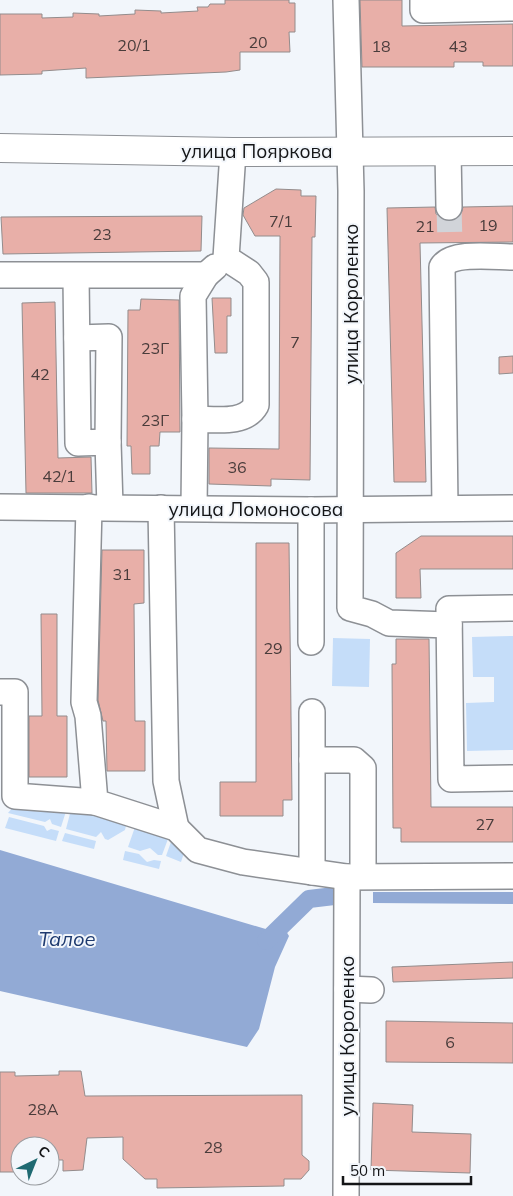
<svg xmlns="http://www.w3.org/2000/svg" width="513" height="1196" viewBox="0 0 513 1196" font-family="Mulish,sans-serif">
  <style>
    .green { fill: #c5ddf9 }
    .water { fill: #92aad5 }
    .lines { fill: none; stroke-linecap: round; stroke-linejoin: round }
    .canal { stroke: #92aad5; stroke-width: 18 }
    .building { fill: #e8afa8; stroke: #938c8c }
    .minor-tunnel { stroke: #d1d4d9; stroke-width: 25; stroke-dasharray: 25 12; stroke-linecap: butt }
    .minor-casing { stroke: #8d9095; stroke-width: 28 }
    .major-casing { stroke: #8d9095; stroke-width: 30 }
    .minor { stroke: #fff; stroke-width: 25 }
    .major { stroke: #fff; stroke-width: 28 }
    .labels { text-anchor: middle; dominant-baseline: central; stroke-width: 4; stroke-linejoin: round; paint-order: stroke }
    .number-label { font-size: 16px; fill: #493c3b }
    .street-label { font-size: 19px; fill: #141517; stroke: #f2f6fb }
    .water-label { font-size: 20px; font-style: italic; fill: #1e3a6f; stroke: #f2f6fb }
  </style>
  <rect width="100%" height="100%" fill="#f2f6fb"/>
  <g class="green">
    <path d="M513,636V750L467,751L466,703L494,702V677H473L472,637Z"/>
    <path d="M333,638L370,639L369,687L332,686Z"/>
    <path d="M20,799L69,802L61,827L52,824L50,819L45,822L8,813Z"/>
    <path d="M73,802L128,816L125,830L108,840L105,839L101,832L96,837L66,829Z"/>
    <path d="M9,817L44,826L47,831L51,829L59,831L56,841L5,828Z"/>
    <path d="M135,827L168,839L162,855H158L150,848L140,851L128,847Z"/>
    <path d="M65,833L96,841L94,849L62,841Z"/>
    <path d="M172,839L187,844L181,862L166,856Z"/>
    <path d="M125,851L139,854L147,862L154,860L161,861L159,869L123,860Z"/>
  </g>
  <g class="water">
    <path d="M0,850L269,930L280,921L289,936L275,967L259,1029L247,1047L0,991Z"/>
    <path d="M373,892H513V904L373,903Z"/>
  </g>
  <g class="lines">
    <path class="canal" d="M266,941L309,899L334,896"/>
  </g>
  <g class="building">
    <path d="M225,0H289V3H295V32H289L290,52H240V70L226,72L86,78V68L42,71V74L0,75V14H42V18L73,17V13L99,14V16L135,14V10L161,11V13L198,11L197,7H208L210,4H225Z"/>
    <path d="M360,0H402V26L513,24V66H483V62H454V67H362Z"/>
    <path d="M276,189L301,190V196H316L315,237H312L310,480L271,479V486L209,484V448L279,449L280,236H255L243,215L244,208Z"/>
    <path d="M513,206V242L420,243L426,482H394L387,208L435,207L436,214L442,219L450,221L461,214L463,207Z"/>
    <path d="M202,216L201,251L3,254L1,217Z"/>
    <path d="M212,298H231V316H227V353H215Z"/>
    <path d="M141,299L179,300L180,432H160L159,446H150V474H132L131,446H127L128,310H140Z"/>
    <path d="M55,302L58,458L91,457L92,493H26L22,303Z"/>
    <path d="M513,356V373L499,374V357Z"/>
    <path d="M421,536H513V569H420L421,598H396V553Z"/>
    <path d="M256,543H289L292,800H283V816H220V782H256Z"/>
    <path d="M102,550H144V603L134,604L135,721H145V771H107L106,721H103L98,700Z"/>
    <path d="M41,614H57V716H67V777H29V716H42Z"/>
    <path d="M396,639H429L431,807H513V842H401V828H393L392,664H396Z"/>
    <path d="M513,962V978L393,982L392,967Z"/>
    <path d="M386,1021L513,1023V1063L386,1062Z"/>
    <path d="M59,1071H81L85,1096L302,1095V1155L309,1161V1170L301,1179H284V1186L157,1188V1179H145L123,1159V1137L87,1138L83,1170L63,1171V1160H50V1146H20V1161H16V1172H0V1072H15V1076L59,1075Z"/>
    <path d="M373,1103L413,1105L412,1132L471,1134L470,1173L371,1170Z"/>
  </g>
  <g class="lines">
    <path class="minor-tunnel" d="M449,207L450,243"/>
    <g class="minor-casing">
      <g id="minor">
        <path d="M346,0L351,191L350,608L372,614L389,623L449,625"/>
        <path d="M423,0V10L513,8"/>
        <path d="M448,151L449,207"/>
        <path d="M0,275H206"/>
        <path d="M76,276L78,443L108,442L110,507"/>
        <path d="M77,338L109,337L108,442"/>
        <path d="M195,419L193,296L206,275L215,267"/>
        <path d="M0,507L311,510L513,508"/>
        <path d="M89,507L84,702L88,716L95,802L176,828L198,850L243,862L347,877L513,876"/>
        <path d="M161,508L166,781L176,828"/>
        <path d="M194,508L195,419C215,419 245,425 256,405V282L249,273L226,258L233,152"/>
        <path d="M445,508L442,267C452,251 494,257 513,257"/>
        <path d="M311,510V642"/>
        <path d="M513,608L449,609L451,779L513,778"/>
        <path d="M0,692H15V796L95,802"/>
        <path d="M312,760H354L363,768V876"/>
        <path d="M312,872V712"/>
        <path d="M347,989L371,990"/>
        <path d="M346,1196L347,877"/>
      </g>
    </g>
    <g class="major-casing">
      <path id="major" d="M0,148L233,152L513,151"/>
    </g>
    <use href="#minor" class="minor"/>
    <use href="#major" class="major"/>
  </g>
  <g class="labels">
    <g class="number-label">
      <text x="258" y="42">20</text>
      <text x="134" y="45">20/1</text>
      <text x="381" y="46">18</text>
      <text x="458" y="46">43</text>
      <text x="281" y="221">7/1</text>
      <text x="488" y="225">19</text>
      <text x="425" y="226">21</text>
      <text x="102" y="234">23</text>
      <text x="295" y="342">7</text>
      <text x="155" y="348">23Г</text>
      <text x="40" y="374">42</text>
      <text x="155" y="420">23Г</text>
      <text x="237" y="467">36</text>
      <text x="59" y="476">42/1</text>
      <text x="122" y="574">31</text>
      <text x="273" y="648">29</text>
      <text x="485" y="824">27</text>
      <text x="450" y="1042">6</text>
      <text x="43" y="1109">28А</text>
      <text x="213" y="1147">28</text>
    </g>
    <g class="street-label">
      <text x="257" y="151">улица Пояркова</text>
      <text transform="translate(351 304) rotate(-90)">улица Короленко</text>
      <text x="256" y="509">улица Ломоносова</text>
      <text transform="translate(347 1036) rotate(-90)">улица Короленко</text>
    </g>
    <g class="water-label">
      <text x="67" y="938">Талое</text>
    </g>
  </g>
  <g transform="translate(35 1161) rotate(43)"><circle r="24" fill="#f2f6fb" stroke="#999ca0"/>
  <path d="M0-4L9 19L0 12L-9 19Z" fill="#1f6a72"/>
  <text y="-8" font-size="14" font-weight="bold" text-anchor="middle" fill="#141517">С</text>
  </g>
  <path d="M343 1176v8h128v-8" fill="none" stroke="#141517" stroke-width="2.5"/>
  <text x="350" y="1176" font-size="15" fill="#141517" stroke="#f2f6fb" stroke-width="4" paint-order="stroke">50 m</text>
</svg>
